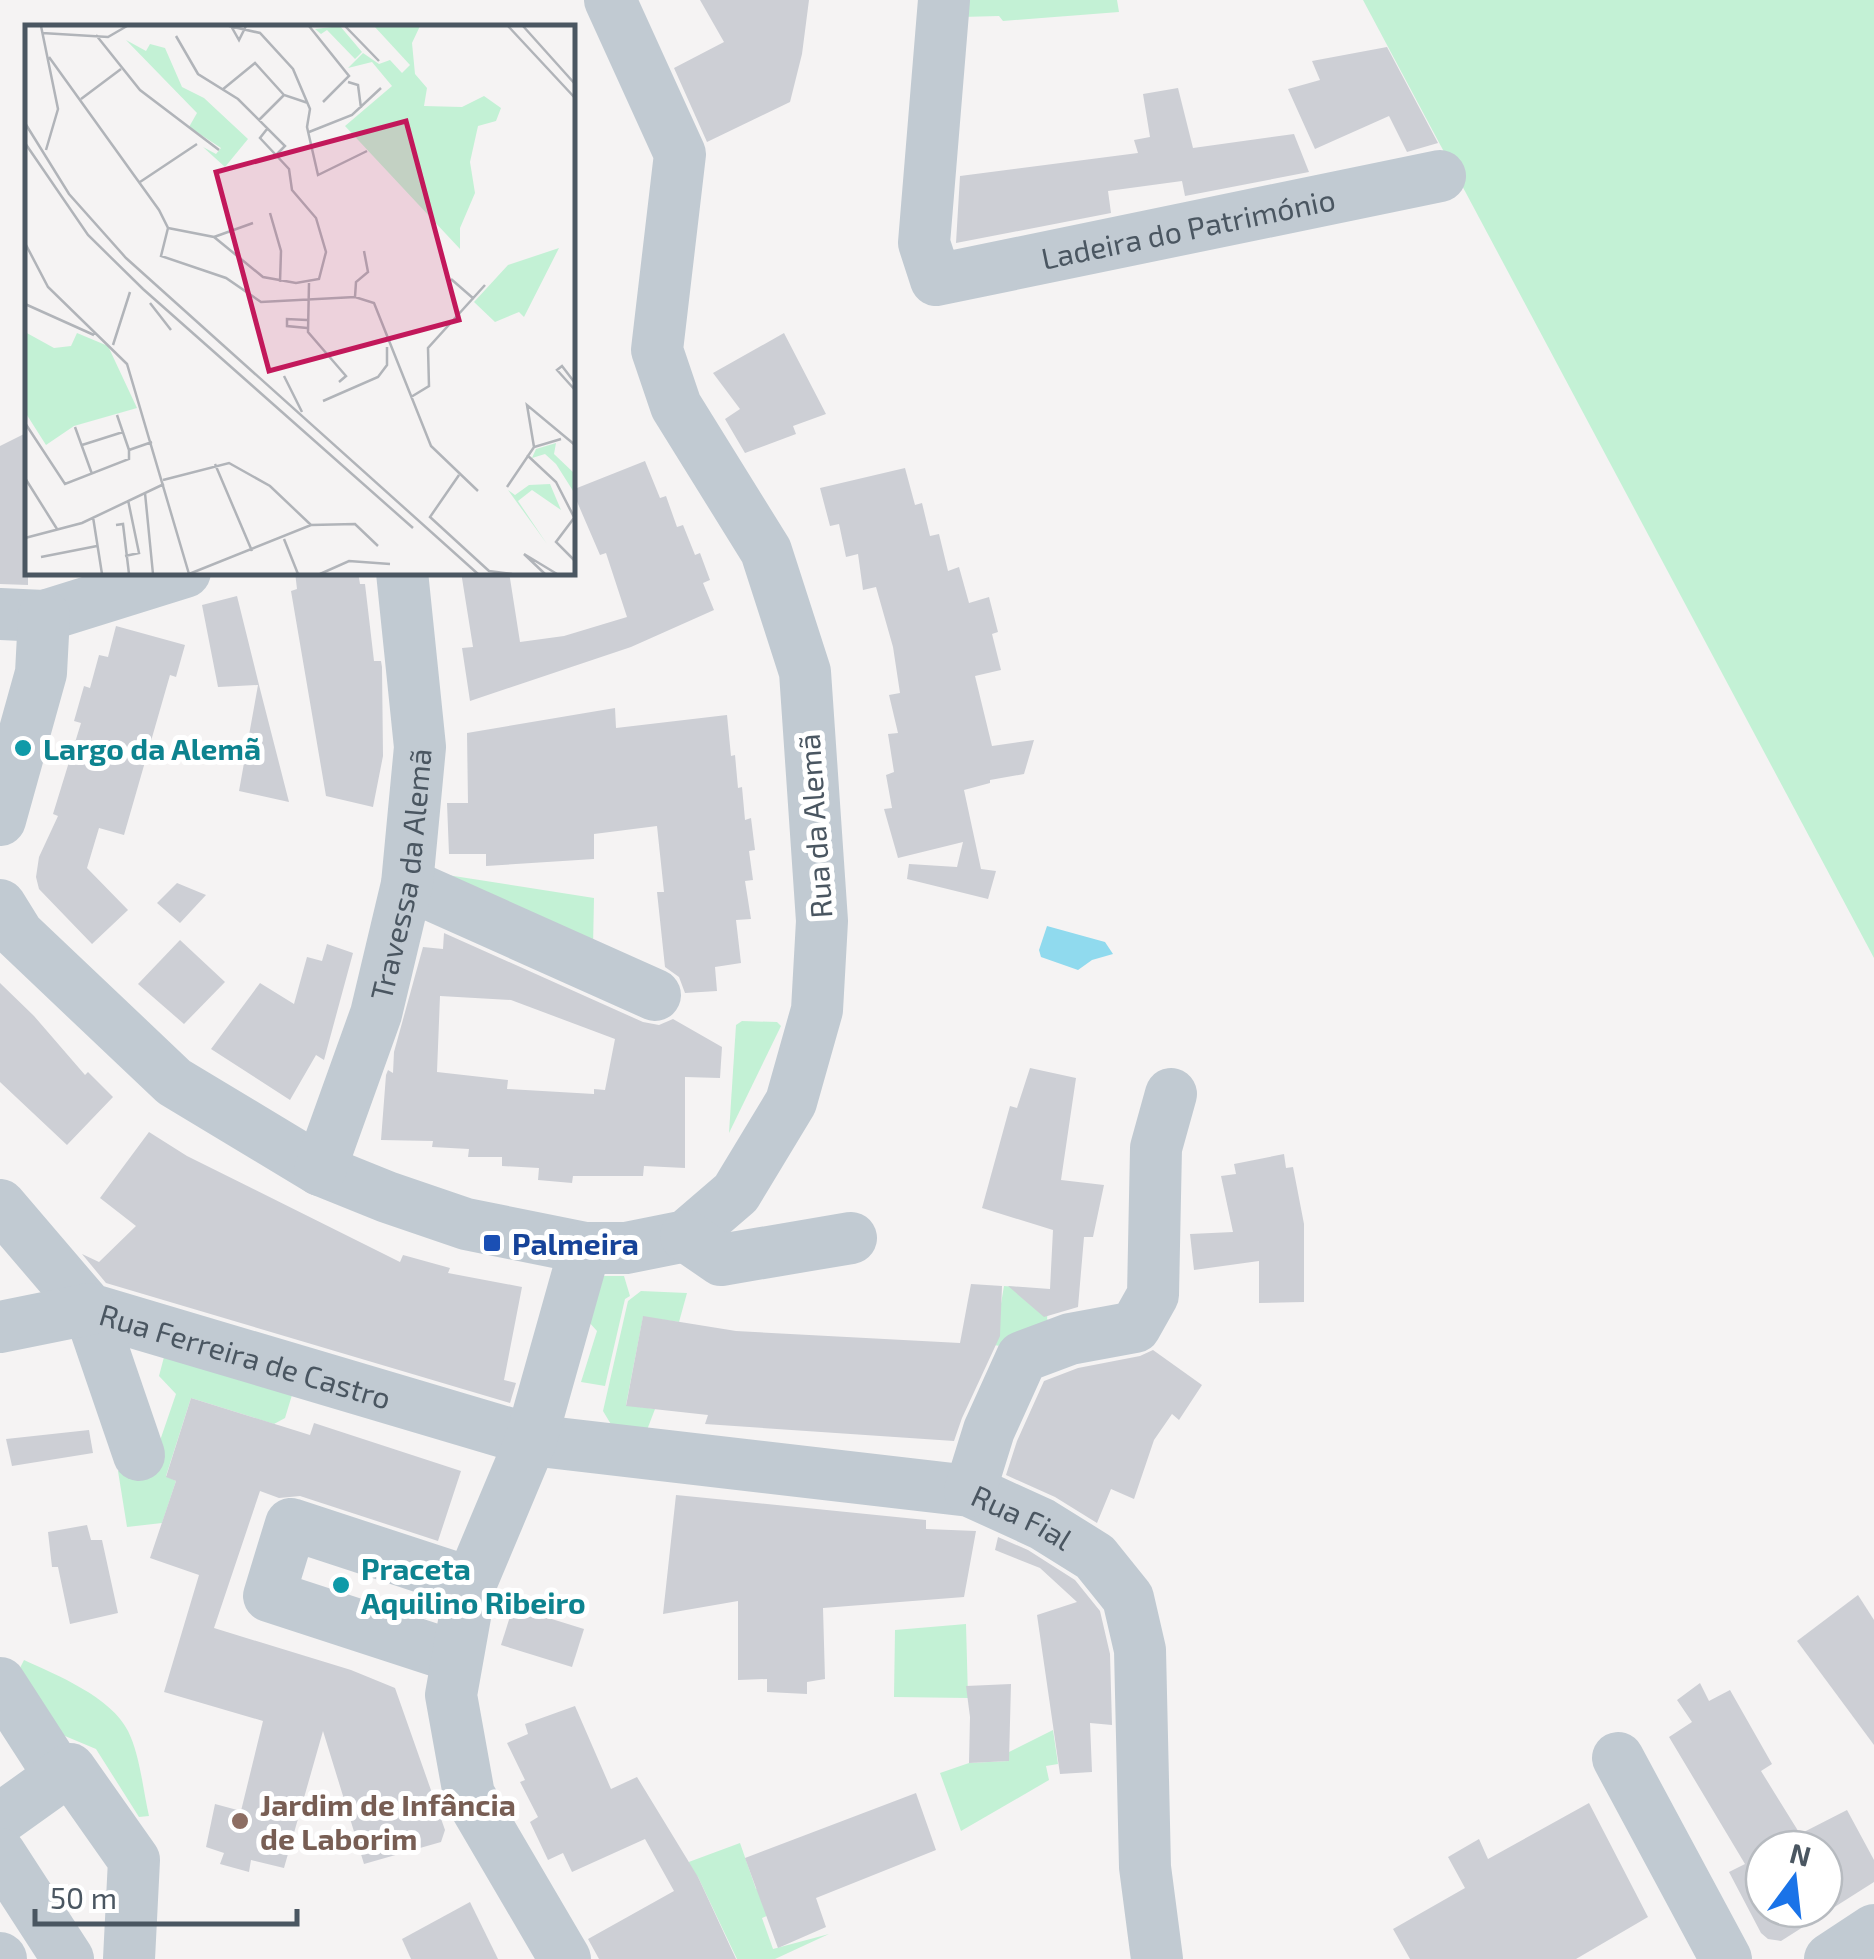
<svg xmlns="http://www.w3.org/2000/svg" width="1874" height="1959" viewBox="0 0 1874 1959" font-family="'Exo 2',sans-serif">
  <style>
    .green { fill: #c3f1d5 }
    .water { fill: #90daee }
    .building { fill: #cdcfd5; fill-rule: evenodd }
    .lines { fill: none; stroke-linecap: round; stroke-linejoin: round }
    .minor { stroke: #c1cad2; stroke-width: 52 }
    .culture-dot { fill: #0f9aa8; stroke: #fff; stroke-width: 4 }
    .transit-dot { fill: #1a4fb4; stroke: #fff; stroke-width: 4 }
    .education-dot { fill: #8d6e63; stroke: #fff; stroke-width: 4 }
    .labels { text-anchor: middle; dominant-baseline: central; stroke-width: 10; stroke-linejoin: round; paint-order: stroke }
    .street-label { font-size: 30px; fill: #4a5661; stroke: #fff }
    .culture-label { font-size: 30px; font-weight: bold; fill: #0d838f; stroke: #fff; text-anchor: start }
    .transit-label { font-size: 30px; font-weight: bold; fill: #164399; stroke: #fff; text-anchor: start }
    .education-label { font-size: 30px; font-weight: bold; fill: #785e54; stroke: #fff; text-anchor: start }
    .inset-road { fill: none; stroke: #b1b4b9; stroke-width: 2.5 }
    .view { fill: #c2185b; fill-opacity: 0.15; stroke: #c2185b; stroke-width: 5 }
    .inset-edge { fill: none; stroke: #4a5661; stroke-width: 5 }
  </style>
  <rect width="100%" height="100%" fill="#f5f3f3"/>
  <g class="green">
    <path d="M963,0H1117L1119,12L1003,21L999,16L961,17Z"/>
    <path d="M1363,0H1874V958Z"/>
    <path d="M428,872L594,898L593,948Z"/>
    <path d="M742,1021L777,1022L781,1026L729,1133L736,1025Z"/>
    <path d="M603,1276H624L630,1296L625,1299L605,1386L581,1382L597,1331L588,1321Z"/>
    <path d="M1004,1286L1050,1290L1047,1319L1052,1324L1000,1346L994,1345Z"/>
    <path d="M641,1291L687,1293L679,1322L643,1317L626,1405L655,1409L647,1430L612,1426L603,1411L628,1301Z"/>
    <path d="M164,1357L292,1395L285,1418L274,1424L191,1398L166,1476L176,1481L162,1523L127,1527L118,1471L153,1461L176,1394L159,1376Z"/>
    <path d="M966,1624L968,1698L894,1697L895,1630Z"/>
    <path d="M24,1660C57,1675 111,1697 128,1731C140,1755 143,1790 149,1816L139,1817L96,1749L53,1731L16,1676Z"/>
    <path d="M1053,1730L1058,1764L1046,1766L1049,1780L961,1831L940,1773L969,1763L1009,1761V1752Z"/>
    <path d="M740,1843L756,1889L779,1882L788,1907L762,1918L773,1949L829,1934L775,1959H737L698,1877L686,1863Z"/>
  </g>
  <path class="water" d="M1047,926L1105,942L1113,954L1092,960L1078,970L1041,957L1039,950Z"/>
  <g class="building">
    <path d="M700,0H809L802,54L790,102L707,142L674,68L724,42Z"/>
    <path d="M1387,47L1438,143L1407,152L1389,116L1315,149L1288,89L1320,80L1312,61Z"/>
    <path d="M1178,88L1193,148L1294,134L1309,172L1185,196L1182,181L1108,191L1111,213L956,243L960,176L1138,153L1134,140L1150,137L1143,94Z"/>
    <path d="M784,333L826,414L793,426L796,434L745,453L725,419L740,409L713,373Z"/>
    <path d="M28,432V585L0,584V446Z"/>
    <path d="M645,461L660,498L666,496L677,527L683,525L695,555L700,553L710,580L703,583L714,610L631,647L470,701L462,648L473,647L461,572H509L520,642L564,636L627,617L606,553L600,555L572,490Z"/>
    <path d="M905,468L915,505L922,503L930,536L939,534L948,571L959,567L969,603L989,597L998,632L992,634L1001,670L975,676L992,746L1034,740L1024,774L990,780V783L964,790L981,869L996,871L988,899L907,879L909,864L957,867L963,842L898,858L884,809L892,808L886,775L894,772L888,734L898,733L889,695L900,693L893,647L876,587L863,590L858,554L846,557L839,524L830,526L820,488Z"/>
    <path d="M295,572H358L360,584H365L374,661H381L382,667L383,756L373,807L326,796L291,591L297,589Z"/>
    <path d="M237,596L259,685L289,802L239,791L258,685L218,687L202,605Z"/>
    <path d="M116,626L185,645L176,677L170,675L124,835L99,828L87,868L128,910L92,944L39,889L36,877L39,857L58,816L53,814L81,723L74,721L84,686L90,688L99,655L108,657Z"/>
    <path d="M615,708L616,728L727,715L731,756L735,755L738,788L742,787L745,820L751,818L755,850L749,851L753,880L745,881L751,919L736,920L741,963L715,967L717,991L685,993L679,977L665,967L657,892H664L657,826L594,834V859L486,866V854H449L447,803H468L467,733Z"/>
    <path d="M177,883L206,895L180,923L157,903Z"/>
    <path d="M444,933L643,1022L659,1025L673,1019L722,1047L720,1078L685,1077V1168L644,1166L643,1176H573L572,1183L538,1180L539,1168L502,1166V1157H468L469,1149L432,1147L433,1141L381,1140L386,1075L388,1070L393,1073L394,1052L423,947L443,949ZM440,996L511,1000L615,1039L605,1090L594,1089V1094L507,1089L508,1080L437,1072Z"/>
    <path d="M180,940L225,982L184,1024L138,984Z"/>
    <path d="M327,944L353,953L324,1060L316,1055L290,1100L211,1049L260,983L294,1004L307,957L322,961Z"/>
    <path d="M0,983L34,1016L85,1075L88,1072L113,1097L67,1145L0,1082Z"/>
    <path d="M1030,1068L1076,1078L1061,1180L1104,1185L1093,1237H1084L1078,1307L1044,1317L1008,1286L1050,1289L1053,1230L982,1208L1010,1106L1017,1108Z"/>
    <path d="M149,1132L187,1156L400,1262L403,1255L450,1268L448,1273L522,1287L504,1380L516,1383L510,1403L106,1283L82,1254L99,1262L136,1226L100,1198Z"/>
    <path d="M1284,1154L1286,1168L1293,1167L1304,1224V1302L1259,1303V1261L1194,1270L1190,1234L1233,1232L1221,1176L1236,1174L1234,1164Z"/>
    <path d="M971,1284L1002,1286L1000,1336L962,1418L954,1441L705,1424L708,1415L626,1406L643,1316L736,1331L960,1343Z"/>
    <path d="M1153,1350L1202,1385L1179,1420L1172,1414L1154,1440L1134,1499L1111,1489L1097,1523L1055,1497L1006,1475L1017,1441L1044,1381L1078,1368L1140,1356Z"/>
    <path d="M191,1398L310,1435L314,1423L461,1471L438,1541L300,1496L279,1498L260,1491L214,1628L351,1670L395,1688L445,1830L441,1842L364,1864L323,1731L284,1868L251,1860L249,1872L220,1864L224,1853L206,1847L215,1804L241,1811L263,1721L164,1692L199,1575L150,1558L176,1481L166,1477Z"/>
    <path d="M89,1430L93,1453L12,1466L6,1439Z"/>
    <path d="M676,1495L926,1520V1529L976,1531L964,1597L823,1608L825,1679L807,1682V1694L767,1692V1679L738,1680V1601L663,1614Z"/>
    <path d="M87,1525L91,1540H102L118,1613L70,1624L58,1567H52L48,1532Z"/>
    <path d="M998,1537L1028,1550L1075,1580L1100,1611L1110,1654L1112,1725L1090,1723L1092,1772L1060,1774L1037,1615L1077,1602L1040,1568L995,1550Z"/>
    <path d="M1858,1595L1874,1620V1745L1797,1641Z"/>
    <path d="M513,1607L584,1629L572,1667L501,1645Z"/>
    <path d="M1700,1683L1709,1701L1730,1690L1772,1764L1761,1771L1800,1834L1847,1810L1874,1860V1882L1781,1941L1768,1939L1761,1933L1729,1872L1745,1864L1669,1737L1692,1722L1677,1700ZM1764,1849H1824V1909H1764Z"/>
    <path d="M1011,1684L1009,1761L969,1763L970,1717L966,1686Z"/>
    <path d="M575,1706L611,1789L637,1777L698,1877L736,1959H599L588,1939L674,1891L645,1839L572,1872L563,1853L548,1860L530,1822L538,1817L520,1782L525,1780L507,1743L528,1734L525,1724Z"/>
    <path d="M916,1793L936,1850L816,1898L826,1927L778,1948L745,1858Z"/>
    <path d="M1589,1803L1648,1917L1576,1959H1410L1393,1929L1465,1888L1448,1857L1479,1839L1488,1859Z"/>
    <path d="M470,1902L498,1959H411L402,1939Z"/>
  </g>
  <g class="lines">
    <g class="minor">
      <path id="s1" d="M944,0L924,243L936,280L1440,176"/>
      <path d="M0,614L44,616L185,572"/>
      <path d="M0,820L41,673L44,616"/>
      <path d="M407,884L655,995"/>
      <path d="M0,905L18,934L174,1082L320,1170L387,1197L466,1224L585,1248H626L686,1236L736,1193L791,1102L817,1010L822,921L805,672L766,551L676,406L657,350L680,154L610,0"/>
      <path id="s2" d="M320,1170L376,1014L407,884L420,747L402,572"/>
      <path id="s3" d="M0,1205L89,1309L531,1440L970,1491L1042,1524L1095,1557L1128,1598L1140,1650L1145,1867L1157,1959"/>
      <path d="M686,1236L721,1260L851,1238"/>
      <path d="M89,1309L139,1455"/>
      <path d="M0,1327L89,1309"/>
      <path d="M970,1491L989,1430L1022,1357L1070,1339L1135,1327L1153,1295L1156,1148L1171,1094"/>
      <path d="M456,1657L269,1596L291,1524L471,1583"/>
      <path d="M0,1683L60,1776"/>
      <path d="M1618,1758L1726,1959"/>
      <path d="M0,1819L70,1769L134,1860L129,1959"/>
      <path d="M0,1854L68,1959"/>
      <path d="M0,1958L1,1959"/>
      <path d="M565,1959L469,1795L451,1695L471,1583L531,1440L585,1248"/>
      <path d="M1830,1959L1874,1930"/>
    </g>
  </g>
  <g class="culture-dot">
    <circle cx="23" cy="748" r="10"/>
    <circle cx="341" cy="1585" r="10"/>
  </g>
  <rect class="transit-dot" x="482" y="1233" width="20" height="20" rx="5"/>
  <circle class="education-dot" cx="240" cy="1821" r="10"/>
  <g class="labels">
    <g class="street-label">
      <text stroke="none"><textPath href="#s1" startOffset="540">Ladeira do Património</textPath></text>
      <text transform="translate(814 826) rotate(-94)">Rua da Alemã</text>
      <text stroke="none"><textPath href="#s2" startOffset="308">Travessa da Alemã</textPath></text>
      <text stroke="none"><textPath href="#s3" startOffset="300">Rua Ferreira de Castro</textPath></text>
      <text stroke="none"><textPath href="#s3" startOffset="1098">Rua Fial</textPath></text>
    </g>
    <g class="culture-label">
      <text x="43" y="748">Largo da Alemã</text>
      <text x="361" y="1568">Praceta<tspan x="361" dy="34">Aquilino Ribeiro</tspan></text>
    </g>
    <g class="transit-label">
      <text x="512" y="1243">Palmeira</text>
    </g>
    <g class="education-label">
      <text x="260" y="1804">Jardim de Infância<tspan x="260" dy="34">de Laborim</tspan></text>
    </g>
  </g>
  <g transform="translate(25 25)">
    <rect width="550" height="550" fill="#f5f3f3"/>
    <path d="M315,1L337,27L330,34L302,5L296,9L290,4ZM349,1H395L387,18L390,49L402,63L399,81L437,82L459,71L476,83L471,96L453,101L445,137L450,168L435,203V224L320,101L367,61L347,37L323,43L338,28L354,39L365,35L377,48L385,40ZM101,15L121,26L125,19L140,23L157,62L179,73L223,114L200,142L178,122L191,129L196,123L164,102L172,88ZM534,223L499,292L494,287L470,297L449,277L483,240ZM0,307L29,323L46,321L52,308L83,321L112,383L49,401L21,420L0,387ZM531,418L529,429L550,449V469L531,439L520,429L507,433L511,424ZM525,459L536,485L507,465L493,476L522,519L483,465L490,470L504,460Z" fill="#c3f1d5"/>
    <path class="inset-road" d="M16,1L33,84L21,125M204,1L235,8L268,44L285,84L282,102L293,150L342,126M206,1L214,15L221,1M284,1L324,51L298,77M320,1L354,36M483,1L550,73M498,1L550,59M17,8L83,12L102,1M71,10L115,65L194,125M151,11L173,49L213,74L260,121L252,129M24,32L134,185L143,203L136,231L201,253L236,277L330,272L349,278L406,421L453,466M323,57L333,60L336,83M197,65L230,38L259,70L283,78M56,74L96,44M234,95L259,70M0,98L44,169L101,233L453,549M284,107L327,90L356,63M0,118L63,210L118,264L388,503M115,157L172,119M245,188L256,226L255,257M143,203L189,212L238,252L271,258L294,254L301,227L291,193L267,165L264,144L235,113L242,104M189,212L228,198M0,218L23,262L102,339L164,549M426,254L449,274M284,258L283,307L321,351L314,357M330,272L331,257L343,247L339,226M125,278L146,305M0,279L69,310M282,295L262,294V301L282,303M88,320L105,267M259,351L277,387M550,358L537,341L532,345L550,365M386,372L404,361L403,323L460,260M298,376L353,352L362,340V322M92,390L104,425M0,398L40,459L104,434V425L127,417M50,402L67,449M57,420L98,407M509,422L502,380L550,420M502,430L531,457L550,494M190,439L227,526M434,450L405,492L464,546L487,549M0,453L32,504M138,455L204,438L245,461L286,500M482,462L509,422L536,414M120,468L128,549M68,492L77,549M549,493L531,517L550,536M91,500L98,499L104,549M0,513L57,498L139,459M259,514L273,549M100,531L114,528L103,475M16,532L72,521M164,549L286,500L330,499L353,521M295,549L324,536L365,539M520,549L499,529L532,549"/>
    <path class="view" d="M381,96L434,295L244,346L191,147Z"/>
    <rect width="550" height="550" class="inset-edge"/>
  </g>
  <g transform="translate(1794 1879) rotate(15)"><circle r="48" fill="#ffffff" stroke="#b7bbc0" stroke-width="2.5"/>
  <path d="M0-8L18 38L0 25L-18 38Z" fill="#1a73e8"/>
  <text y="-15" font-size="28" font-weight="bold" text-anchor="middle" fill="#4a5661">N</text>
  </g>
  <path d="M35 1909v15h262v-15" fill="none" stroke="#4a5661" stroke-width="5"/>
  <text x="50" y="1909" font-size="30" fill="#4a5661" stroke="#ffffff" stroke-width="8" paint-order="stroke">50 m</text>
</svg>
